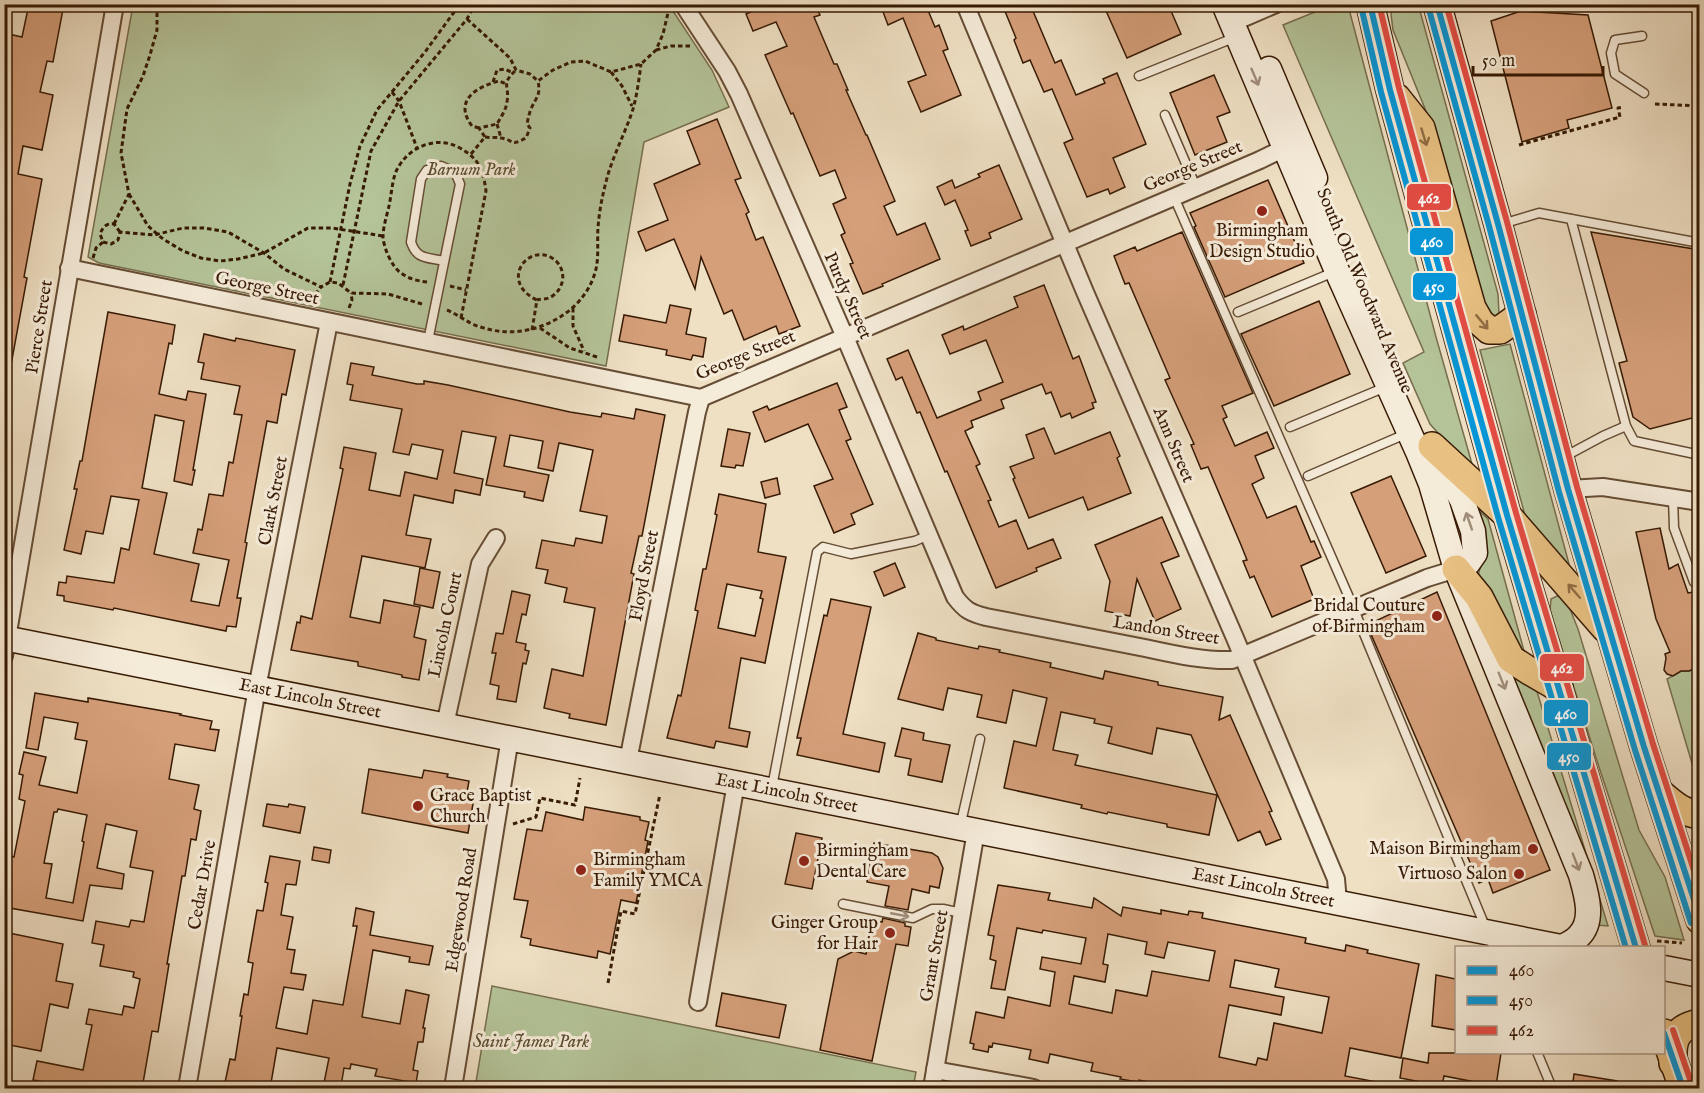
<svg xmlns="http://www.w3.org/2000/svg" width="1704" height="1093" viewBox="0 0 1704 1093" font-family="'IM FELL English',serif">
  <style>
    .green { fill: #b4c398; stroke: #766e4e; stroke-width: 1.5 }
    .building { fill: #d59f7a; stroke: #371a04; stroke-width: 1.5; fill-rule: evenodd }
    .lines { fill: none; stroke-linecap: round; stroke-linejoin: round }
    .lane-casing { stroke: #654c34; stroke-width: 11 }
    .street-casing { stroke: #654c34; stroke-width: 20 }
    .secondary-casing { stroke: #371a04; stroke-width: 27 }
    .primary-casing { stroke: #371a04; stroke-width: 30 }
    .path { stroke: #371a04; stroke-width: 3; stroke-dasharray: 4.5 3; stroke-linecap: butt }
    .lane { stroke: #f5ebd9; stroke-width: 8 }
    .street { stroke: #f5ebd9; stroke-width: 16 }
    .secondary { stroke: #f5ebd9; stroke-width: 24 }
    .primary { stroke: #e8c082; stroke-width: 27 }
    .bus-1-casing { stroke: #f5ebd9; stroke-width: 10 }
    .bus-2-casing { stroke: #f5ebd9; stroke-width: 10 }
    .bus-3-casing { stroke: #f5ebd9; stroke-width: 10 }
    .bus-1 { stroke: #0696d7; stroke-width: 6 }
    .bus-2 { stroke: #0696d7; stroke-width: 6 }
    .bus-3 { stroke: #e54c44; stroke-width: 6 }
    .oneway { stroke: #a08d79 }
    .oneway2 { stroke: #906d43 }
    .poi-dot { fill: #8f2418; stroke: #f5ebd9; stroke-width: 2 }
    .labels { text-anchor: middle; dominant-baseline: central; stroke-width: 6; stroke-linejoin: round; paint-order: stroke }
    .street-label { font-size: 18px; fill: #371a04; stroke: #f5ebd9 }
    .park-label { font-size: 18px; font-style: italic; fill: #5c4d30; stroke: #f5ebd9 }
    .poi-label { font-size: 18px; fill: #371a04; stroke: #f5ebd9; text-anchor: end }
    .line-badge { stroke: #f5ebd9; stroke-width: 2 }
    .badge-label { font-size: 16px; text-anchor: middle; font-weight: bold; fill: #fff }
  </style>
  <rect width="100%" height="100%" fill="#efe0c4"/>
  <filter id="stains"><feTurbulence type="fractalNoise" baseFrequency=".00333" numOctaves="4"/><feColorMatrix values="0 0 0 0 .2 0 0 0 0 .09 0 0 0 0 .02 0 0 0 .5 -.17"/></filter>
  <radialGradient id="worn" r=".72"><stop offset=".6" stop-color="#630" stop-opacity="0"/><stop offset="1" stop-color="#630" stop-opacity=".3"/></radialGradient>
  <g class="green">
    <path d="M133,5H669L712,70L729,107L644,142L606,366L99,263L88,257Z"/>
    <path d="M1332,5H1341L1349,9L1436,337L1472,464L1470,469L1430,424L1403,363L1424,352L1283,25Z"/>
    <path d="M1395,5H1415L1420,11L1498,294L1499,314L1492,318L1482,314L1430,121L1393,30L1391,14Z"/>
    <path d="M1510,344L1569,564L1565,567L1529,530L1480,350Z"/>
    <path d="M1477,509L1488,519L1524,651L1514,648L1478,575L1485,553Z"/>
    <path d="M1557,596L1566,599L1578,629L1639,830L1665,877L1684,940L1655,936L1598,764L1550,611L1551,599Z"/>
    <path d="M1699,666V787L1667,679L1681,671H1689Z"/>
    <path d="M1508,669L1535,685L1608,926L1597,925Z"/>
    <path d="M492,986L916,1072L913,1088H475Z"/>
  </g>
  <g class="building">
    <path d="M29,4H64L53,62L47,61L40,92L53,95L42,150L23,146L18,174L42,179L24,277L27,278L11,365L4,364V33L22,37Z"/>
    <path d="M769,4H815L820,15L814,17L834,64H837L848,90H846L866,135H867L895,201L884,206L897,235L925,223L940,259L882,284L883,286L863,294L850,264L853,263L841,235L845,233L833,204L846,198L835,170L820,176L793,113L791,114L765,55L787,46L776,22L753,31L746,14Z"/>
    <path d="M880,4H936L927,8L935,27L939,25L948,49L943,51L961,95L921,112L908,82L926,75L903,18L888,25Z"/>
    <path d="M1002,4H1030L1055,63L1061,60L1076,95L1105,83L1103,79L1117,73L1146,144L1113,158L1125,187L1110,194L1108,189L1087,197L1064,143L1073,139L1052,89L1044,92L1030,60L1023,63L1014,40L1016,38Z"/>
    <path d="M1103,4H1168L1181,34L1127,58Z"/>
    <path d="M1521,11L1588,15L1612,108L1567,120L1569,128L1522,142L1491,21Z"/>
    <path d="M1214,75L1230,112L1217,117L1227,142L1195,155L1170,93Z"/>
    <path d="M717,119L741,178L735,180L749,212L746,214L756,240L763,237L800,326L779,334L776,326L744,340L732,310L724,314L701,257L695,289L674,239L646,251L638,232L668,220L654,184L700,164L687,131Z"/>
    <path d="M999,165L1022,219L989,233L991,238L971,246L965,231L968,230L955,200L945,205L937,187L952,180L955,188L980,177L978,174Z"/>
    <path d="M1268,180L1304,263L1225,297L1194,227L1196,226L1190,213Z"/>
    <path d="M1182,232L1253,393L1222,406L1227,417L1223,419L1235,446L1267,432L1274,448L1255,456L1264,478L1252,484L1267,518L1296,506L1311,542L1314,541L1321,557L1301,566L1314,599L1272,617L1254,576L1250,578L1243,561L1247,560L1241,545L1208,467L1201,469L1191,445L1194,444L1165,380L1170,378L1129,283L1125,284L1114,256L1135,247L1137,251Z"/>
    <path d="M1591,232L1700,250V416L1650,429L1633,417L1619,363L1627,361Z"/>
    <path d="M1044,285L1073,359L1079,356L1096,402L1092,403L1094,408L1072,418L1070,413L1061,417L1051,392L1046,394L1042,384L1001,400L1004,408L971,421L973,427L965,431L980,464L976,466L991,500L988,501L999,527L1016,520L1028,549L1053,539L1061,558L1036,568L1037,571L996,588L947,471L945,472L920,412L917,413L902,377L896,380L887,359L908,350L937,418L981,400L978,392L1003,382L986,340L950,354L942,335L963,326L964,330L1018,307L1014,297Z"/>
    <path d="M1319,301L1350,374L1274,406L1241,334Z"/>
    <path d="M670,305L691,309L686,334L706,338L703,357L693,355L691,360L666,355L667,350L619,341L624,315L666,323Z"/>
    <path d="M108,312L175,325L172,344L169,343L159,394L186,400L188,391L206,394L193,470H195L192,485L174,481L184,421L155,415L142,488L167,493L154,554L199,564L191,601L219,606L229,560L193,553L198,529L202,530L209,494L223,496L229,462L233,463L242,415L234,414L240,386L201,379L204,363L198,362L204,334L235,341L236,338L295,350L286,395L282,394L277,423L267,421L245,542L247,543L237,598H241L236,627L227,626L226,631L114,608L113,610L64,601V596L57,595L59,582L66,583L67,576L114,583L121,548L129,550L139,500L111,496L103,534L86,531L81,554L64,550L77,489H74L80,461H82Z"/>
    <path d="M351,363L374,367L372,375L417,384H424V381L448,385L570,412L601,417L602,413L634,419L636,409L665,415L642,536H639L631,573L634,574L606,725L569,718L570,714L544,708L552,669L583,676L595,608L564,602L567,588L545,583L548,570L536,568L542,540L574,546L576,538L602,543L607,516L580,511L593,450L559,443L553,471L538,468L543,441L510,435L504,466L549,475L543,501L524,497L525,492L486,485L496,437L462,431L454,473L483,479L480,495L455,490L453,503L414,495L406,535L431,539L425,568L362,556L350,617L380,623L384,600L420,607L414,637L426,640L419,680L402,677V675L358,666V662L291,650L297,622L300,623L301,616L312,619L343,469L340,468L344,447L376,453L369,490L400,496L405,472L437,479L443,450L412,444L409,455L393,452L402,409L350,400L353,385L347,384Z"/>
    <path d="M837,383L847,407L839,410L851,439L846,441L873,504L851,514L855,524L834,533L814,486L833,479L808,424L765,442L753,412L767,406L769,410Z"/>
    <path d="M1044,428L1055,454L1110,432L1120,456L1117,458L1131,493L1088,510L1083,497L1029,518L1013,479L1015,478L1010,467L1034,458L1026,435Z"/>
    <path d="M728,429L750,433L743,466L736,465L735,468L721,466Z"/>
    <path d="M1391,476L1426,556L1386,573L1351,493Z"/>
    <path d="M777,478L780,494L765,498L761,482Z"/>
    <path d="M719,494L766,504L758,552L786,557L765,663L741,658L729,728L750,732L747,747L716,741L714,748L667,738L678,695L681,696L698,611L695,610L703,569H706L717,515L715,514ZM727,584L762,591L760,598L763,599L755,636L718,628Z"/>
    <path d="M1162,517L1179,556L1161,563L1181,609L1155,621L1137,579L1130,616L1105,611L1110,581L1095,545Z"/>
    <path d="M1660,528L1669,569L1678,564L1688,593L1700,591V666L1689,671H1681L1673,676L1667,674L1664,670L1666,658L1665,654L1670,652L1656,619L1636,532Z"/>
    <path d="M895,563L905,587L884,596L874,572Z"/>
    <path d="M420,568L440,572L433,608L414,604Z"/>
    <path d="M512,591L530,595L526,615L522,614L516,642L526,644L525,650L529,651L526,664L523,663L516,702L497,699L499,686L490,684L496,653H492L496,633L503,634Z"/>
    <path d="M1437,592L1550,870L1493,893L1488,879L1479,883L1367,625Z"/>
    <path d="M831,599L871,607L843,734L885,743L879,772L797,755L801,738H797L824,615L827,616Z"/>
    <path d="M918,633L936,638V640L978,649L979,646L1000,650L999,652L1051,663L1050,667L1103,679L1105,671L1158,682V685L1223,697L1219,720L1230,715L1272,811L1269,812L1281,839L1266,845L1260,831L1238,841L1191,735L1157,728L1152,754L1108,743L1112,727L1094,723L1095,719L1061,712L1053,750L1078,755L1075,765L1217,795L1209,835L1167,827V824L1108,812L1107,814L1081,808L1082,805L1004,788L1014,741L1036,746L1047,698L1013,690L1006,723L977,717L982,695L948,688L943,710L898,699Z"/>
    <path d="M35,693L88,702V698L181,714L180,715L212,721L210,729L219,730L215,751L175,744L169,779L199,785L194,809L201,811L196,840L191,839L185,876H182L167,964H169L158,1032L152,1031L142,1089H98L82,1085L81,1089H61L62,1085L33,1080L37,1061L83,1070L92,1025L86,1024L89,1009L122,1015L124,1006L134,1008L140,979L133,977L134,972L100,966L104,945L92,943L96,921L129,927L131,920L144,922L153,871L130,867L137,831L106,824L97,868L124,874L122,889L90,885L83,921L4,907V876L8,856L14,857L25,801L19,799L23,775L19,774L24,752L46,757L39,785L77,793L87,741L75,739L78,723L44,717L38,750L26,748ZM58,809L87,815L82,841L84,842L73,903L46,898L52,864L44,863L54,812H57Z"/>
    <path d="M902,728L924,733L923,740L950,745L942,782L908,775L911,759L895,756Z"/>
    <path d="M369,769L422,778L424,770L448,774L447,777L469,781L467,792L472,793V798H474L468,833L362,813Z"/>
    <path d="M267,804L288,807L289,804L305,807L300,833L263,826Z"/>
    <path d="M585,807L640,817V820L649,822L645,840L648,841L636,903L621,900L610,954L598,951L597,958L530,945L531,939L521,937L528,901L514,899L527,829L542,831L546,812L583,820Z"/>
    <path d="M796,833L822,838L812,889L785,884Z"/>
    <path d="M874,843L932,853L938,857L943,868L939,888L930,886L929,893L912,889L908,910L885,906L889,886L867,882Z"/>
    <path d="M314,847L331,850L329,863L312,860Z"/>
    <path d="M270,856L300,861L296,885L286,884L281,915L293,917L287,949L295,950L291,973L306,975L303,990L284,987L276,1028L307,1034L313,1000L343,1005L357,926H353L356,908L374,912L370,935L433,946L429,965L409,962L410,957L373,950L362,1017L400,1024L406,990L429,995L423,1028H425L423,1042H418L413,1070L418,1071L416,1083L375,1076L377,1069L351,1064L350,1069L344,1068L341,1086L324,1083L329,1058L277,1048L270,1089H231L224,1087L230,1059L235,1060L242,1016H240L244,994L248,995L253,963L248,962L257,910L263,911L268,883L265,882Z"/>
    <path d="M998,885L1050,893L1048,900L1092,908L1094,898L1121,916L1123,907L1161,914V910L1188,915L1189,911L1203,913L1202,918L1306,938L1305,943L1345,951L1346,945L1368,950L1367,953L1419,964L1401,1058L1350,1048L1345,1076L1377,1082L1376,1089H1193L1175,1085V1087L1139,1080L1138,1082L1120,1079L1121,1077L1091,1071L1093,1063L1050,1054L1048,1063L1029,1059L1031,1050L993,1043L992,1047L989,1046L988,1052L973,1049L974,1044L970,1043L976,1012L1004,1018L1008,997L1050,1006L1055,972L1040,969L1042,957L1081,964L1086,938L1043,930L1042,933L1017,928L1005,990L991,988L996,961L990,959L994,936L988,935ZM1108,934L1147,942L1145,954L1164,958L1168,942L1215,951L1209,981L1152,971L1147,996L1116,990L1112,1013L1069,1004L1074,976L1105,982L1108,965L1103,964ZM1235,960L1279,969L1275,987L1329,997L1322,1033L1274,1023L1267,1060L1258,1058L1256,1065L1219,1057L1229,1005L1281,1015L1284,997L1230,987Z"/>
    <path d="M883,918L905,923V926L911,927L908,946L896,944L872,1061L820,1050L838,959L854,951L866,954L872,920L882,922Z"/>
    <path d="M4,932L63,944L56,981L73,984L68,1008L50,1004L41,1051L4,1044Z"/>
    <path d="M1436,975L1456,979V1030L1432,1026Z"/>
    <path d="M722,993L786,1005L779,1038L716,1026Z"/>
    <path d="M1429,1053H1501L1496,1086L1444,1076L1442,1086L1400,1078L1403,1058L1428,1063Z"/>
    <path d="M1574,1074L1617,1081V1089H1572Z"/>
  </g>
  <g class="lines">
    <g class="lane-casing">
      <g id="lane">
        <path d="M1642,36L1615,40L1611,53L1615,74L1644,93"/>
        <path d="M1139,76L1236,37"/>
        <path d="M1165,115L1196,187"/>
        <path d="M1174,197L1348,595L1494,948"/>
        <path d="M1571,219L1626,426L1634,441L1700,455"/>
        <path d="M1502,224L1539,213L1700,243"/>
        <path d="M1238,312L1334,272"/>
        <path d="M428,341L460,184L455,172L441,166L427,170L421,179L411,242C417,260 427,257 444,261"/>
        <path d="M1290,427L1388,386"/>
        <path d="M1564,457L1603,436L1626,426"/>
        <path d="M1308,476L1408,433"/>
        <path d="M1673,498L1674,528L1694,582"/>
        <path d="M772,787L817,552L823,547L851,554L915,541L929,535"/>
        <path d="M960,827L980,739"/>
        <path d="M843,904L913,918L932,909H943L962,913"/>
        <path d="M1537,1052L1552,1088"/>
      </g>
    </g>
    <g class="street-casing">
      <g id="street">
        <path d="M683,4L727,71L739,94L845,337L955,597C965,610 970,613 986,617C1039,627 1092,638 1145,648C1173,654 1203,661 1232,660L1427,578L1456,569"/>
        <path d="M965,4L1085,292L1235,638L1336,879L1338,902"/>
        <path d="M1232,23L1276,4"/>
        <path d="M69,268L701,398L1174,197L1260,160L1293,144"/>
        <path d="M1568,489L1603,487L1700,502"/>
        <path d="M4,656L115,4"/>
        <path d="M445,725L480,564L496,538"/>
        <path d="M628,761L697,412L701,398"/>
        <path d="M698,1002L736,783"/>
        <path d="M935,1070L1034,1088"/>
        <path d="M187,1088L257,688L329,322"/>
        <path d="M453,1088L510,738"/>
        <path d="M932,1088L976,831"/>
      </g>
    </g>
    <g class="secondary-casing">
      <g id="secondary">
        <path d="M1224,4L1337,271L1418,452L1431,484L1456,569L1581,875C1586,893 1595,920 1579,936C1575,941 1568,944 1563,947"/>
        <path d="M1269,69L1315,178"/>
        <path d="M1438,457L1462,500L1473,531L1475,553L1468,563L1456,569"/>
        <path id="s1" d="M4,638L1566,948"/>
        <path d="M1664,968L1700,975"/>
      </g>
    </g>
    <g class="primary-casing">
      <g id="primary">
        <path d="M1370,4L1390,90L1507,515L1636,948"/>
        <path d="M1437,4L1498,224L1568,489L1644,747L1700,920"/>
        <path d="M1397,98L1421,128L1472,308L1480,322L1489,330H1500L1522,314"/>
        <path d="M1432,446L1507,515L1605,628"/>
        <path d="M1456,569L1479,597L1511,659L1528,670L1559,688"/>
        <path d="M1659,792C1672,803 1682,813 1700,815"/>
        <path d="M1664,1033L1683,1088"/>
        <path d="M1673,1063C1672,1041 1675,1027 1700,1023"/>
      </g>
    </g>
    <g class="path">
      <path d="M467,19L510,58L516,70L530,74L538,81L553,70L571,62L585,61L611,72L641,64L656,50L663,34L668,13"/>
      <path d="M656,50L671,46H691"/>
      <path d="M611,72L622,86L632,106"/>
      <path d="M493,82L497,70L505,69L513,73"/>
      <path d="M392,92L399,101L417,148"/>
      <path d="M1655,104L1700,106"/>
      <path d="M497,124L501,138"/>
      <path d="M479,128L472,126C453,101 476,87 499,81L506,84"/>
      <path d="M485,137C491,138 497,137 501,138C515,140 509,147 526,138L530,128L527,124C528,119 529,114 531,109C536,97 541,96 538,81"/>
      <path d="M1519,145L1620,117L1618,108L1623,107"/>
      <path d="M471,154L485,137L479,128L497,124C501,117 506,110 507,102C510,85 500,85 516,70"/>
      <path d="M129,194L148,226L163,239L183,251L201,258L220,261L238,259L264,253L308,228H332L383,236"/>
      <path d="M114,224L129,194L121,153L127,109L143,76L150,55L157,30V4"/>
      <path d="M120,232L114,224C106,223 103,227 100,234L103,242L111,244L118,240L120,232L154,235L183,228H204L228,232L264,253L284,269L321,287L330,282L338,283L351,293L388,294L422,304"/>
      <path d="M93,258L96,248L103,242"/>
      <path d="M330,282L350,184L360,146L377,110L425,52L460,4"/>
      <path d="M427,282C418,281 409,279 401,273C392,267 384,249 383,237C383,227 387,215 389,206C392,193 392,176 399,166C411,146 437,136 458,147C479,158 483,169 486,191L461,318"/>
      <path d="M343,285L371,151L399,101L467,19L475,4"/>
      <path d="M450,286L466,290"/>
      <path d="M315,302L317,292L321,287"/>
      <path d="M349,308L352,300L351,293"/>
      <path d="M573,308V326L584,351"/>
      <path d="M447,310C459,315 470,325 484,328C528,342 585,316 596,269C599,256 597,241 598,228C599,213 602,197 606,182C612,157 625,134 633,109C637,95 639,79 641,64"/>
      <path d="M540,328L570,348L597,357"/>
      <path d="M532,330L537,300C541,299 548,299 551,297C566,288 567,267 552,258C527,243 499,282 537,300"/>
      <path d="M513,824L536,817L540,798L575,805L580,778"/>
      <path d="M1657,941L1682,943"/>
      <path d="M608,983L621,911L635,914L660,794"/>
    </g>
    <use href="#lane" class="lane"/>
    <use href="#street" class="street"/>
    <use href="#secondary" class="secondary"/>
    <use href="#primary" class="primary"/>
    <g class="bus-1-casing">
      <g id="bus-1">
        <path d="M1370,4L1390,90L1507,515L1636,948"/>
        <path d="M1437,4L1498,224L1568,489L1644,747L1700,918"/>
        <path d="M1664,1033L1683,1088"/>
      </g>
    </g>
    <g class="bus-2-casing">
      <g id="bus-2">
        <path d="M1361,6L1381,92L1498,517L1626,948"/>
        <path d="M1428,6L1489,226L1559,492L1635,750L1691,923"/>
      </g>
    </g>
    <g class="bus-3-casing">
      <g id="bus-3">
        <path d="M1379,4L1399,88L1516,513L1645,945"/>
        <path d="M1446,4L1507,222L1577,487L1653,744L1700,889"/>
        <path d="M1673,1030L1692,1085"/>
      </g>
    </g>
    <use href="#bus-1" class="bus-1"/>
    <use href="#bus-2" class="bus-2"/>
    <use href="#bus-3" class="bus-3"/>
  </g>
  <defs><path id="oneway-shaft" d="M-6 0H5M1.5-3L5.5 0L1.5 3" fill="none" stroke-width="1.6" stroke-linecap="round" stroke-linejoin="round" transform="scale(1.5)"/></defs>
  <g class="oneway">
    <use href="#oneway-shaft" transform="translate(1255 77) rotate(67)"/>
    <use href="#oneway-shaft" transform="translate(1469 521) rotate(-109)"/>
    <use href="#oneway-shaft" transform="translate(1502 681) rotate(68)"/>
    <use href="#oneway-shaft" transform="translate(1576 862) rotate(69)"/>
    <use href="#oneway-shaft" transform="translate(900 915) rotate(11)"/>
  </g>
  <g class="oneway2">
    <use href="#oneway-shaft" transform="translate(1424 137) rotate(73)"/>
    <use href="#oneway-shaft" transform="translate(1482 322) rotate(50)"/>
    <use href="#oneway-shaft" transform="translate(1574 591) rotate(-131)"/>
  </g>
  <g class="poi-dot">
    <circle cx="1262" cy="211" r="6"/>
    <circle cx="1437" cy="616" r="6"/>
    <circle cx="418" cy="806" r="6"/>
    <circle cx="1533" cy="849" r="6"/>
    <circle cx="804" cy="861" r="6"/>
    <circle cx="581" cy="870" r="6"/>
    <circle cx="1519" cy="874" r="6"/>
    <circle cx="890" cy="933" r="6"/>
  </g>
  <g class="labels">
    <g class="street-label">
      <text transform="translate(1193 167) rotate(-23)">George Street</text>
      <text transform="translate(267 289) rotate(12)">George Street</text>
      <text transform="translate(1364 291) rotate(67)">South Old Woodward Avenue</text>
      <text transform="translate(847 296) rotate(66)">Purdy Street</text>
      <text transform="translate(40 327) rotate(-81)">Pierce Street</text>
      <text transform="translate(746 356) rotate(-22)">George Street</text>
      <text transform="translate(1173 445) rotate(67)">Ann Street</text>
      <text transform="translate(274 501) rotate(-79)">Clark Street</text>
      <text transform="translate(645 576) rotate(-79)">Floyd Street</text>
      <text transform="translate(446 625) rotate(-78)">Lincoln Court</text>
      <text transform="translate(1166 631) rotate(9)">Landon Street</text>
      <text stroke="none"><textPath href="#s1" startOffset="312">East Lincoln Street</textPath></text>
      <text stroke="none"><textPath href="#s1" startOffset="798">East Lincoln Street</textPath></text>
      <text transform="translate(203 885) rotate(-80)">Cedar Drive</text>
      <text stroke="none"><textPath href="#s1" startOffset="1284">East Lincoln Street</textPath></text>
      <text transform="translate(462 910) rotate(-81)">Edgewood Road</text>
      <text transform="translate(935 956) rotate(-80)">Grant Street</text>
    </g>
    <g class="park-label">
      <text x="471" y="170">Barnum Park</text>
      <text x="531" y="1042">Saint James Park</text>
    </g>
    <g class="poi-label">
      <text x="1262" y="231" text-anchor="middle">Birmingham<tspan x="1262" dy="21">Design Studio</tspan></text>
      <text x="1425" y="606">Bridal Couture<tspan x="1425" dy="21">of Birmingham</tspan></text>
      <text x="430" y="796" text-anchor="start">Grace Baptist<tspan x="430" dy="21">Church</tspan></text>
      <text x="1521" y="849">Maison Birmingham</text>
      <text x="816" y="851" text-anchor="start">Birmingham<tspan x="816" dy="21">Dental Care</tspan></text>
      <text x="593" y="860" text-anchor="start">Birmingham<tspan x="593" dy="21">Family YMCA</tspan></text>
      <text x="1507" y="874">Virtuoso Salon</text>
      <text x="878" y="923">Ginger Group<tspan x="878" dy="21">for Hair</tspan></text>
    </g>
  </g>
  <g class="line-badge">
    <rect x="1406" y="183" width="46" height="28" rx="6" fill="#e54c44"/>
    <rect x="1409" y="227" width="45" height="29" rx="6" fill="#0696d7"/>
    <rect x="1412" y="272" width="45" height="29" rx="6" fill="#0696d7"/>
    <rect x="1539" y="653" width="46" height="29" rx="6" fill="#e54c44"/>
    <rect x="1543" y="699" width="46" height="28" rx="6" fill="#0696d7"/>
    <rect x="1546" y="742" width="46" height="29" rx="6" fill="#0696d7"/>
  </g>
  <g class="badge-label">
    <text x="1429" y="203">462</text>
    <text x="1432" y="247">460</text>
    <text x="1434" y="292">450</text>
    <text x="1562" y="673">462</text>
    <text x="1566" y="719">460</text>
    <text x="1569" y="762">450</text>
  </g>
  <rect width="1704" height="1093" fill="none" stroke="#efe0c4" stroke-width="24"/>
  <rect x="6" y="6" width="1692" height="1081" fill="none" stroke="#371a04" stroke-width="3"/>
  <rect x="12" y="12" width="1680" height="1069" fill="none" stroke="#371a04" stroke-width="1.5"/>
  <rect x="1455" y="946" width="210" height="108" fill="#f5ebd9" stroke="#a99784" stroke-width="1.5"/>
  <rect x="1467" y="966" width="30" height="9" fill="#0696d7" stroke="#a99784" stroke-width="1.5"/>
  <text x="1509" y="976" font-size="18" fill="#371a04">460</text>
  <rect x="1467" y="996" width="30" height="9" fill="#0696d7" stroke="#a99784" stroke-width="1.5"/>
  <text x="1509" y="1006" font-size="18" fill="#371a04">450</text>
  <rect x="1467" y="1026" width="30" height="9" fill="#e54c44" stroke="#a99784" stroke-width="1.5"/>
  <text x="1509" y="1036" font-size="18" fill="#371a04">462</text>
  <path d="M1473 66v9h130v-9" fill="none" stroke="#371a04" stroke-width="3"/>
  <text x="1482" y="66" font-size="18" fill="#371a04" stroke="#f5ebd9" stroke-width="4.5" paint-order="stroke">50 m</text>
  <rect width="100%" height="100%" filter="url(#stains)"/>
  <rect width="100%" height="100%" fill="url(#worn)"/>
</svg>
